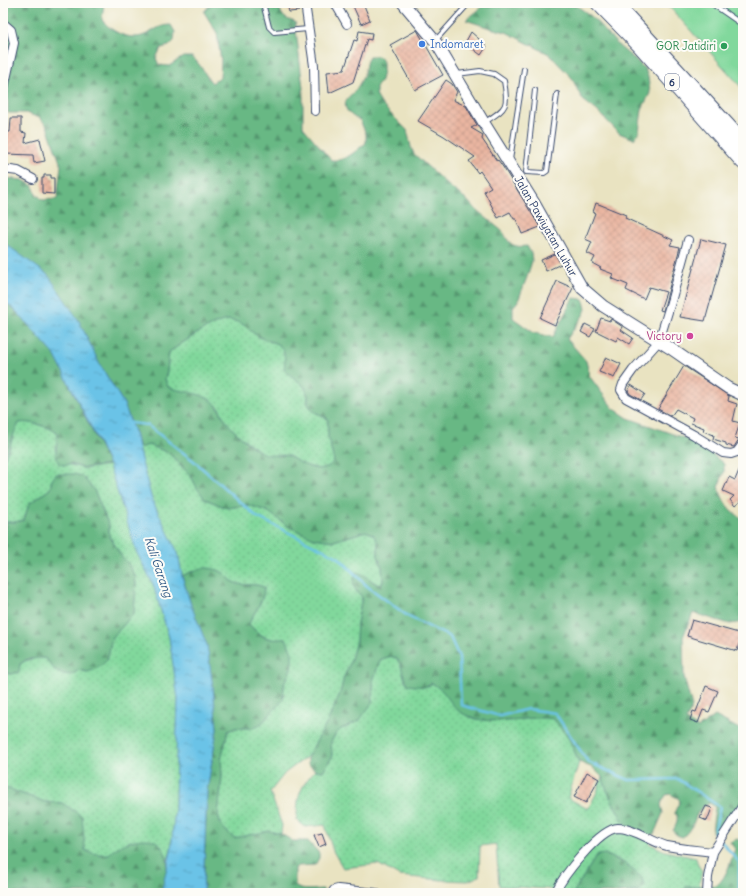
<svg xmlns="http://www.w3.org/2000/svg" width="746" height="896" viewBox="0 0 746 896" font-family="Delius,sans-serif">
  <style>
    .grass { fill: url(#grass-dots); stroke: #4e847d }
    .forest { fill: url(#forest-firs); stroke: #427471; fill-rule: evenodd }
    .green { fill: #81d89c; stroke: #4e847d }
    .water { fill: url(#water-ripples); stroke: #4279a2 }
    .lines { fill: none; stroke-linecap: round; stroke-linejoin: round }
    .stream { stroke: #6ac3e7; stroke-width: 2.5 }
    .building { fill: url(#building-cross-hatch) }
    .lane-casing { stroke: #3a4a6d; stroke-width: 6 }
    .street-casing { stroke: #3a4a6d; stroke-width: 10 }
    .secondary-casing { stroke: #3a4a6d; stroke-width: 13 }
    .highway-casing { stroke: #3a4a6d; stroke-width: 16 }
    .lane { stroke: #fff; stroke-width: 4 }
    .street { stroke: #fff; stroke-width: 8 }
    .secondary { stroke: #fff; stroke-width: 11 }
    .highway { stroke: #fff; stroke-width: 14 }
    .shop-dot { fill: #3f7fe0; stroke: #fdfcf7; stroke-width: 1.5 }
    .leisure-dot { fill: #2e9e5b; stroke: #fdfcf7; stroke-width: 1.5 }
    .hotel-dot { fill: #d1479c; stroke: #fdfcf7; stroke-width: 1.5 }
    .labels { text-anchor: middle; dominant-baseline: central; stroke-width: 4; stroke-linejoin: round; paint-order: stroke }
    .shield { fill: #fdfcf7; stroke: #5f6c8c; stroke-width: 1 }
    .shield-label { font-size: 10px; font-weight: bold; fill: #1b2f5e }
    .shop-label { font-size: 11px; fill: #366cbe; stroke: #fdfcf7; text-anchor: start }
    .leisure-label { font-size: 11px; fill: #27864d; stroke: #fdfcf7; text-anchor: end }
    .street-label { font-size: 11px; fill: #1b2f5e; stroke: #fdfcf7 }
    .hotel-label { font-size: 11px; fill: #b23c85; stroke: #fdfcf7; text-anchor: end }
    .water-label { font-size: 12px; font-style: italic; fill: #335b87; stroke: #fdfcf7 }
  </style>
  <defs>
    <pattern id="grass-dots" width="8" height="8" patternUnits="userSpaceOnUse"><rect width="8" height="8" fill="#81d89c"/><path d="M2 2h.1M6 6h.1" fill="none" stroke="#6fba89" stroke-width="1.8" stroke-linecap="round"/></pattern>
    <pattern id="forest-firs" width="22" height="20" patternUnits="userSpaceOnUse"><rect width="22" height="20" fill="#68b884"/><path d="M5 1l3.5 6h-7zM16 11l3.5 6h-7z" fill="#55966f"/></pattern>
    <pattern id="water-ripples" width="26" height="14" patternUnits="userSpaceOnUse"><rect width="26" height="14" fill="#6ac3e7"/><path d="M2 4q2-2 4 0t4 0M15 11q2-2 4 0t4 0" fill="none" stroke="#569fbe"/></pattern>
    <pattern id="building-cross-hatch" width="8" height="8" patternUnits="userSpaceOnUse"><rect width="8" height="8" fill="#eab6a1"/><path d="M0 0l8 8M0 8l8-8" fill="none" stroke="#c89d8d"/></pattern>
  </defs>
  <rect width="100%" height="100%" fill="#fdfcf7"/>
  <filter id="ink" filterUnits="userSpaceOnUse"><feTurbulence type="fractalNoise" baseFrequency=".025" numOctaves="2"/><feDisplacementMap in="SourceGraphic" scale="8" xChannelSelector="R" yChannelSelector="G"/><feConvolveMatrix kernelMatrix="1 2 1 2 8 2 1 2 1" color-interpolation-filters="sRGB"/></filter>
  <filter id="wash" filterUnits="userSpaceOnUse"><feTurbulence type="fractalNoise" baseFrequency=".012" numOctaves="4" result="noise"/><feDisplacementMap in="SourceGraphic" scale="16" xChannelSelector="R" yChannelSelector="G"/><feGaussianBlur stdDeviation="0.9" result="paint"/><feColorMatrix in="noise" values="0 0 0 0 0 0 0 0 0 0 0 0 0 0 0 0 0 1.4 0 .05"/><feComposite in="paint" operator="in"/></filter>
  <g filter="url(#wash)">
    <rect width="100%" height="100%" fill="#e9e3c1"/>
    <g class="grass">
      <path d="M228,320C247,322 246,330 260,337C266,341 274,341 280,346C286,352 285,362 285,370L304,386L308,395V404L313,411L328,419V436L334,461L327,468L319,469L303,465L289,456H271L263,454L237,434L226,422L218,406L168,387L165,379L167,371L169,352C186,341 209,323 228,320Z"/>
      <path d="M27,421C38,426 48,425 57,433L58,441L55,449L63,465C71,464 75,466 82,468C91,469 100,466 109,465L137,553L153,584L169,637L175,674L178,699L175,807L171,851L167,861L162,848C156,845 148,842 141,840C129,839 117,847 109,854C100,855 93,854 85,850L84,842L62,803L45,802L3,787V673L12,674C24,659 25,659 45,658L50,664L71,675L79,670L87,672L107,660L112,638L134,613L136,584L135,576L127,562L121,556L109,535V526L94,490L82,476L52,480L50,489L29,504L24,520L15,522H3V461L10,447L14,430L19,423Z"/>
      <path d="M149,445L169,453L191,476L205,499L227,508L248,505L267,511L314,538L334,541L366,531L374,535L378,542V556L382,567L383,582L380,585L377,584L360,573L356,591L362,597L357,624L356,641L350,663L344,677L340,694L327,723L308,756L285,773L270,792L282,825L281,834L273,832L234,838L224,829L220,822L218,814L222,776L221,759L228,731L235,728H252L259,726L283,700L284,684L288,677L277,640C265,639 257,633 249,624C254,610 264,603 264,587C253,583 249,586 239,584C232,583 231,579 226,575C224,573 221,572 218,571C205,566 194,570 182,576L178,553L152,500L138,448Z"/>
      <path d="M389,656C401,656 403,671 405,681L429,686L432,683L443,691L459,711L476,719L484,720L510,721L541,717L554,719L569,739L579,762L568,798L588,809L596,794L602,777L610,797L623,821L650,835V844L665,851L696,858L698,865L702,871L699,886L686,887L681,893H618L638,891L642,878C630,867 615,854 597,855L573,893H563L548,889L499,886L496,844L480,846L479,876L468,881L442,880L399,876L378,864L343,868L333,851L325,825L305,827L297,820C297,796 299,789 315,770L323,771L332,757L331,742L335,735L341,729L350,726L373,695V681L380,660Z"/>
    </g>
    <g class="forest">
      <path d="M3,3H104L102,20C111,31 127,40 142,36C154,32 157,25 171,25L175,32L174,41L169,46L161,48L156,58L159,65L169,66L183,57H192C201,64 204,74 212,83L220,77L221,61L217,33L204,12L209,6L213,3H278C282,16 282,18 295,22L303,88V127L331,160C346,162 355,151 366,143V134L360,120C352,117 341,109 347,99C349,96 351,95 353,93C357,89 361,81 363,77C366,70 365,62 369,56H378L382,59L383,63V71L381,80L376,88V93L377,97L382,105L407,130L411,147L414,154L451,188L466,199L473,207L502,231C505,234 505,236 507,239C512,247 519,247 527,246L531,253L532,261L527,277L518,301L513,307V318L534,333L553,337L573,298L581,299L584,301L586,309L584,314L567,339L586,361L590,377L613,408L628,418L698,443L724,464V472L718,487C725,504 727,509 743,519V622L730,624L693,613L683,637L684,677L692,707L686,720L698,728L715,716L743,731V816L730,814L724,830L720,834L712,832L715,807L710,803C699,807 697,814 693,824C690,829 687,833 683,837C678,836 676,835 673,831C676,825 678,822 677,815L674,813L680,801L678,798L670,794L666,795L662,802L661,805L663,813L654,834L650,835L629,826L623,821L610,797L602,777L593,768L579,762L569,739L554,719C523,714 489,730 460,712C454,708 449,699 444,693C441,689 436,686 432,683L425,687L408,685C399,671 404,648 380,660L373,681V695L372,703L359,721L341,729L335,735L331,742L332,757L323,771L315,770L308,764V756L327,723L340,694L344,677L350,663L356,641L357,624L362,597C353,586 351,588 356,572C365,573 371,583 380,585L383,582L382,567L378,556V543L374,535L366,531L334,541L314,538L289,527L267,511L248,505L227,508L205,499L197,488L191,476L169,453L149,445L138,448L136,437L124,404L100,365L3,242V184L5,178L23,180L33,186L36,194L43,200L57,199L61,165L47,126L40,118L26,113H8V86L3,80ZM228,320C247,322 246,330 260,337C266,341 274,341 280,346C286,352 285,362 284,370L304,386L308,395V404L313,411L328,419V436L334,461C332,463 330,466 327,467C316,473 299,462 290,457C282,452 270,460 256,449C246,442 234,432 227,422C221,415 219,406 211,400C199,392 181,392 168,387L165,379L167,371L169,352C186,341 209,323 228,320Z"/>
      <path d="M485,3H573L591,16L620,47L639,63L645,69L648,77L650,93L642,109L639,132L634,139L619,133L596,110L583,100L579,93L572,78L549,54L506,32L490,28L466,20L481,8Z"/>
      <path d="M3,300L15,310L54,353L109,465L83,468L71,464L63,465L59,464C53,452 58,446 57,433C49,426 29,421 19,423C12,435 10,449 3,461Z"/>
      <path d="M56,474H74L82,476L94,490L109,526V535L121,556L127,562L135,576L136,584L134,613L112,638L107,660L101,666L94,670L87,672L79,670L71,675L63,674L55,670L45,658L27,659L20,664L19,672L12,674L4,673H3V522H15L24,520L29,504L50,489L52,480Z"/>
      <path d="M202,568C211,568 220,569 226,575C230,579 232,583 239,584C249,586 253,583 264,587C264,603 254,610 249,624C260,637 269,642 286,638L292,653V661L291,669L284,684L283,700L259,726L252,728H235L228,731L221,759L222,776L218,814L220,822L224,829L234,838L269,831L281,834L293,841H308L319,853V858L315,865L298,866L295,868V886C301,892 315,889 323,889V893H203L207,791L217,729L213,687L191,605L182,576L191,572Z"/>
      <path d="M3,787L45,802L62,803L82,816L85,850C93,854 100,855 109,854C119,844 141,835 155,841C162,844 165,853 167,859C169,866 163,886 161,893H3Z"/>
      <path d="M737,839L743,842V893H681L686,887L717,885C727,877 731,860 735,849L730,842Z"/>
      <path d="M605,854L626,864L642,878L644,886L638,891L618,893H573L597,855Z"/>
    </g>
    <path class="green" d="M666,3H743V89Z"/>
    <path class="water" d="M3,242L48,275L79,321L100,365L124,404L136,437L138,448L152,500L178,553L182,576L191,605L207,645L213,687L217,729L207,791L203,893H161L171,851L175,807L176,756L178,699L169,637L153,584L137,553L109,465L94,433L54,354L15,310L3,300Z"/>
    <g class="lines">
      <path class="stream" d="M130,423L147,425L194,461L257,517L338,557L367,586L409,617L450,637L459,657L461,705L500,716L528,709L555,713L588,762L629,780L678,779L720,807L714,833L739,862V893"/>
    </g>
    <g id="blocks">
      <g class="building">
        <path d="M287,3H298L299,11L289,12Z"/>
        <path d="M359,3H363L370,20L361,24L353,6Z"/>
        <path d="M417,30L443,75L415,90L390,45Z"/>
        <path d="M359,31L372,33L371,40L367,39L353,82L329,93L327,72L344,70L354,40L357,41Z"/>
        <path d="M471,32L487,46L481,55L465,43Z"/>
        <path d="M446,80L452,84L457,92L453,100L466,106L477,125L471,128L483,135L482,139L497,161L498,160L503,167L540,227L522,234L516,219H514L510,212L498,218L484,191L491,187L480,171L478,173L469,161L475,157L444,136L418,121Z"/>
        <path d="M11,118H21V132L26,133L25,143L40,139L45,161L34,163L33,155L5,154L6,132H10Z"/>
        <path d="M44,175H51V178H54V194L42,193V178H44Z"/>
        <path d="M596,203L626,215L625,218L673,240L670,245L680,247L663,311L660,310L666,292L649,287L644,299L626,290L628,285L611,278L613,274L600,269L601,268L592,263L595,257L587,253L592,242L585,239L595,213L593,212Z"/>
        <path d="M701,239L726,245L705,321L680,317Z"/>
        <path d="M555,254L561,264L546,271L541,260Z"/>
        <path d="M557,281L573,288L555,325L540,318Z"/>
        <path d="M601,318L610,321L611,319L623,327L621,330L633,338L629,344L618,337L616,341L596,331Z"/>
        <path d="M585,324L595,329L590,337L581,332Z"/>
        <path d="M606,357L621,364L614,378L599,372Z"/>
        <path d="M684,366L729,396L728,401L737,404L733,421L740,423L735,438L739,439L734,447L726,445V443L713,439L714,435L703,431L704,428L691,423L693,418L676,409L671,416L658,409Z"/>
        <path d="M631,385L645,394L641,400L630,394L628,391Z"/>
        <path d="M743,461V493L742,496L743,499L735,506L730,500L734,496L723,491L729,477L735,480Z"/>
        <path d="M692,620L742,634L737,651L687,636Z"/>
        <path d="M706,686L718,691L709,712L703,710L698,723L690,720L693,711L696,712Z"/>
        <path d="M587,772L599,779L586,803L574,797Z"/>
        <path d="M706,806L712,808L707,821L700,818Z"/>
        <path d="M322,833L326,844L319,847L314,835Z"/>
      </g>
    </g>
  </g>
  <g filter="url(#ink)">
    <use href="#blocks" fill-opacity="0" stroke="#3a4a6d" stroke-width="1"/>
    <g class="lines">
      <g class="lane-casing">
        <g id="lane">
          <path d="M263,3L269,27L274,32L308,29"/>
          <path d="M711,3L743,25"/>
          <path d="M435,41L469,3"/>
          <path d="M457,74L480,71L494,74L504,81C509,108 506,108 485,122"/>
          <path d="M535,90L526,172L544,173L547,171L557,94"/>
          <path d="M510,160L524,69"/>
        </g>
      </g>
      <g class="street-casing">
        <g id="street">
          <path d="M305,3L314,66L315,111"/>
          <path d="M335,3L347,24"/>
          <path d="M3,23L11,30L14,43L3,93"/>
          <path d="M3,169L18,171L33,179"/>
          <path d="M688,240L671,302L659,341L633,370L623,384L621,390L626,398L694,435L723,453L731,454L737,452L743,444"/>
          <path d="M332,893L334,890L338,889L376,893"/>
          <path d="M555,893C563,876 599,829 618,828C633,828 652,842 667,846C682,849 697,850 713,852"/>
          <path d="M707,893L708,877L713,852L743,805"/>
        </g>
      </g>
      <g class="secondary-casing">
        <path id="secondary" d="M403,3L435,41L484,123L534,203L582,288L603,306L670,348L728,388L743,395"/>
      </g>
      <g class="highway-casing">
        <g id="highway">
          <path d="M598,3L640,46L743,162"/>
          <path d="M615,3L743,142"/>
        </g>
      </g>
      <use href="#lane" class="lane"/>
      <use href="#street" class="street"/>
      <use href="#secondary" class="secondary"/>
      <use href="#highway" class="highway"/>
    </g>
  </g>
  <circle class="shop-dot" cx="422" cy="44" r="4"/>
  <circle class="leisure-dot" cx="724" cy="46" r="4"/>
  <circle class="hotel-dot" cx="690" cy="336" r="4"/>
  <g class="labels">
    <rect class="shield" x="665" y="74" width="14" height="16" rx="3"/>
    <g class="shield-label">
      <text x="672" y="82">6</text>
    </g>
    <g class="shop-label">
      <text x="430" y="44">Indomaret</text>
    </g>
    <g class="leisure-label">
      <text x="716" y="46">GOR Jatidiri</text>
    </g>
    <g class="street-label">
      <text transform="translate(546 226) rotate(60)">Jalan Pawiyatan Luhur</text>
    </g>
    <g class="hotel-label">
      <text x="682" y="336">Victory</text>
    </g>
    <g class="water-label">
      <text transform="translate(159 567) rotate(71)">Kali Garang</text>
    </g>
  </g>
  <rect width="746" height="896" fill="none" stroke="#fdfcf7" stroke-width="16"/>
</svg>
